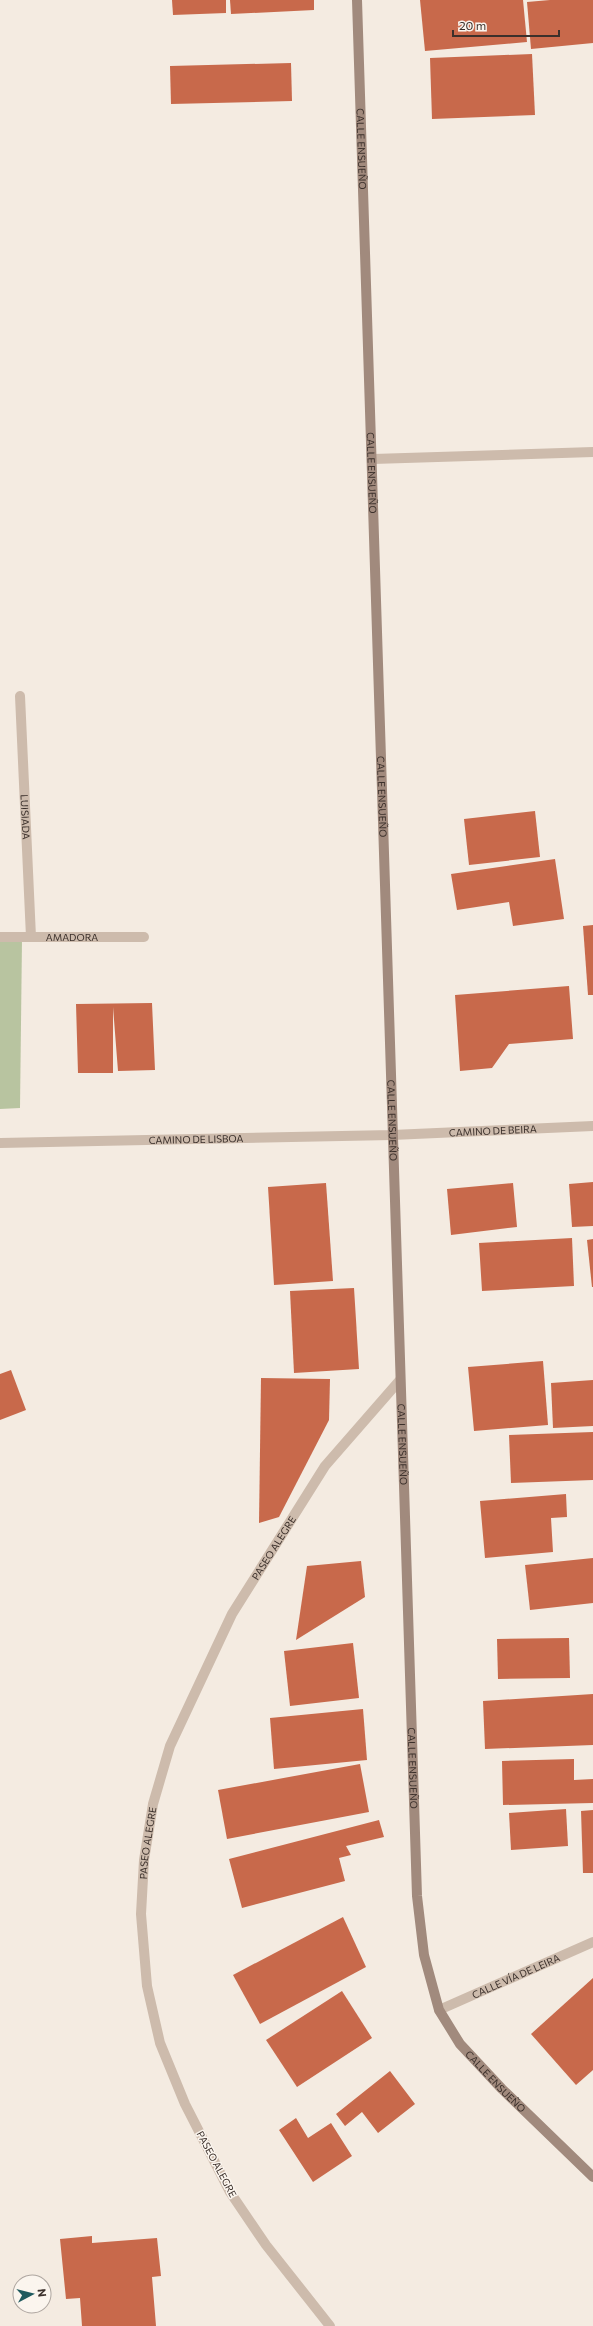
<svg xmlns="http://www.w3.org/2000/svg" width="593" height="2326" viewBox="0 0 593 2326" font-family="Commissioner,sans-serif">
  <style>
    .green { fill: #b8c4a0 }
    .building { fill: #c8694b }
    .lines { fill: none; stroke-linecap: round; stroke-linejoin: round }
    .street { stroke: #cdbbac; stroke-width: 10 }
    .secondary { stroke: #a18a7d; stroke-width: 10 }
    .labels { text-anchor: middle; dominant-baseline: central; stroke-width: 3; stroke-linejoin: round; paint-order: stroke }
    .street-label { font-size: 10px; fill: #3b302b; stroke: #fbf5ee }
  </style>
  <rect width="100%" height="100%" fill="#f4ebe1"/>
  <path class="green" d="M0,939H22L20,1108L0,1109Z"/>
  <g class="building">
    <path d="M172,0H226V13L173,15Z"/>
    <path d="M230,0H314V10L231,14Z"/>
    <path d="M420,0H523L527,42L425,51Z"/>
    <path d="M550,0H593V43L531,49L527,2Z"/>
    <path d="M532,54L535,115L432,119L430,58Z"/>
    <path d="M291,63L292,101L171,104L170,66Z"/>
    <path d="M535,811L540,857L469,865L464,819Z"/>
    <path d="M555,859L564,919L513,926L509,902L457,910L451,874Z"/>
    <path d="M593,925V995H588L583,926Z"/>
    <path d="M569,986L573,1039L509,1044L492,1068L460,1071L455,995Z"/>
    <path d="M152,1003L155,1070L118,1071L113,1007V1073H78L76,1004Z"/>
    <path d="M593,1182V1226L572,1227L569,1184Z"/>
    <path d="M326,1183L333,1281L274,1285L268,1187Z"/>
    <path d="M513,1183L517,1227L451,1235L447,1189Z"/>
    <path d="M572,1238L574,1286L482,1291L479,1243Z"/>
    <path d="M593,1239V1287H592L587,1240Z"/>
    <path d="M354,1288L359,1369L294,1373L290,1291Z"/>
    <path d="M543,1361L548,1425L474,1431L468,1367Z"/>
    <path d="M11,1370L26,1410L0,1420V1374Z"/>
    <path d="M261,1378L330,1379L329,1420L279,1517L259,1523Z"/>
    <path d="M593,1380V1426L553,1428L551,1383Z"/>
    <path d="M593,1432V1480L511,1483L509,1435Z"/>
    <path d="M566,1494L567,1517L551,1518L553,1552L485,1558L480,1501Z"/>
    <path d="M593,1558V1603L530,1610L525,1565Z"/>
    <path d="M361,1561L365,1597L296,1640L307,1566Z"/>
    <path d="M569,1638L570,1678L498,1679L497,1639Z"/>
    <path d="M353,1643L359,1698L290,1706L284,1651Z"/>
    <path d="M593,1694V1745L485,1749L483,1701Z"/>
    <path d="M363,1709L367,1760L274,1769L270,1718Z"/>
    <path d="M574,1759V1780L593,1779V1803L503,1805L502,1761Z"/>
    <path d="M360,1764L369,1812L227,1839L218,1790Z"/>
    <path d="M566,1809L568,1846L511,1850L509,1813Z"/>
    <path d="M593,1810V1873H583L581,1811Z"/>
    <path d="M379,1820L384,1837L346,1846L351,1855L339,1858L345,1881L242,1908L229,1859Z"/>
    <path d="M343,1917L366,1967L260,2024L233,1975Z"/>
    <path d="M593,1978V2070L576,2085L531,2034Z"/>
    <path d="M342,1991L372,2038L297,2087L266,2040Z"/>
    <path d="M390,2071L415,2104L378,2133L362,2112L345,2126L336,2114Z"/>
    <path d="M296,2118L308,2138L331,2123L352,2156L313,2182L279,2130Z"/>
    <path d="M92,2236V2243L157,2238L161,2276L152,2277L156,2326H82L80,2298L66,2299L60,2239Z"/>
  </g>
  <g class="lines">
    <g class="street">
      <path d="M373,459L593,452"/>
      <path id="s1" d="M20,696L31,937"/>
      <path id="s2" d="M0,937H144"/>
      <path id="s3" d="M0,1143L392,1135L593,1126"/>
      <path id="s4" d="M439,2010L593,1942"/>
      <path id="s5" d="M330,2326L266,2245L230,2192L185,2104L160,2043L147,1986L141,1914L144,1860L153,1804L170,1746L232,1614L325,1466L400,1380"/>
    </g>
    <path class="secondary" id="s6" d="M357,0L417,1896L424,1955L439,2010L460,2044L502,2089L593,2177"/>
  </g>
  <g class="labels">
    <g class="street-label">
      <text stroke="none"><textPath href="#s6" startOffset="149">CALLE ENSUEÑO</textPath></text>
      <text stroke="none"><textPath href="#s6" startOffset="473">CALLE ENSUEÑO</textPath></text>
      <text stroke="none"><textPath href="#s6" startOffset="797">CALLE ENSUEÑO</textPath></text>
      <text stroke="none"><textPath href="#s1" startOffset="121">LUISIADA</textPath></text>
      <text stroke="none"><textPath href="#s2" startOffset="72">AMADORA</textPath></text>
      <text stroke="none"><textPath href="#s6" startOffset="1121">CALLE ENSUEÑO</textPath></text>
      <text stroke="none"><textPath href="#s3" startOffset="493">CAMINO DE BEIRA</textPath></text>
      <text stroke="none"><textPath href="#s3" startOffset="196">CAMINO DE LISBOA</textPath></text>
      <text stroke="none"><textPath href="#s6" startOffset="1445">CALLE ENSUEÑO</textPath></text>
      <text stroke="none"><textPath href="#s5" startOffset="858">PASEO ALEGRE</textPath></text>
      <text stroke="none"><textPath href="#s6" startOffset="1769">CALLE ENSUEÑO</textPath></text>
      <text stroke="none"><textPath href="#s5" startOffset="534">PASEO ALEGRE</textPath></text>
      <text stroke="none"><textPath href="#s4" startOffset="84">CALLE VÍA DE LEIRA</textPath></text>
      <text stroke="none"><textPath href="#s6" startOffset="2105">CALLE ENSUEÑO</textPath></text>
      <text transform="translate(217 2164) rotate(62)">PASEO ALEGRE</text>
    </g>
  </g>
  <g transform="translate(32 2294) rotate(83)"><circle r="19" fill="#fbf5ee" stroke="#aea6a0"/>
  <path d="M0-3L7 15L0 10L-7 15Z" fill="#1f5a5e"/>
  <text y="-6" font-size="11" font-weight="bold" text-anchor="middle" fill="#3b302b">N</text>
  </g>
  <path d="M453 30v6h106v-6" fill="none" stroke="#3b302b" stroke-width="2"/>
  <text x="459" y="30" font-size="12" fill="#3b302b" stroke="#fbf5ee" stroke-width="3" paint-order="stroke">20 m</text>
</svg>
